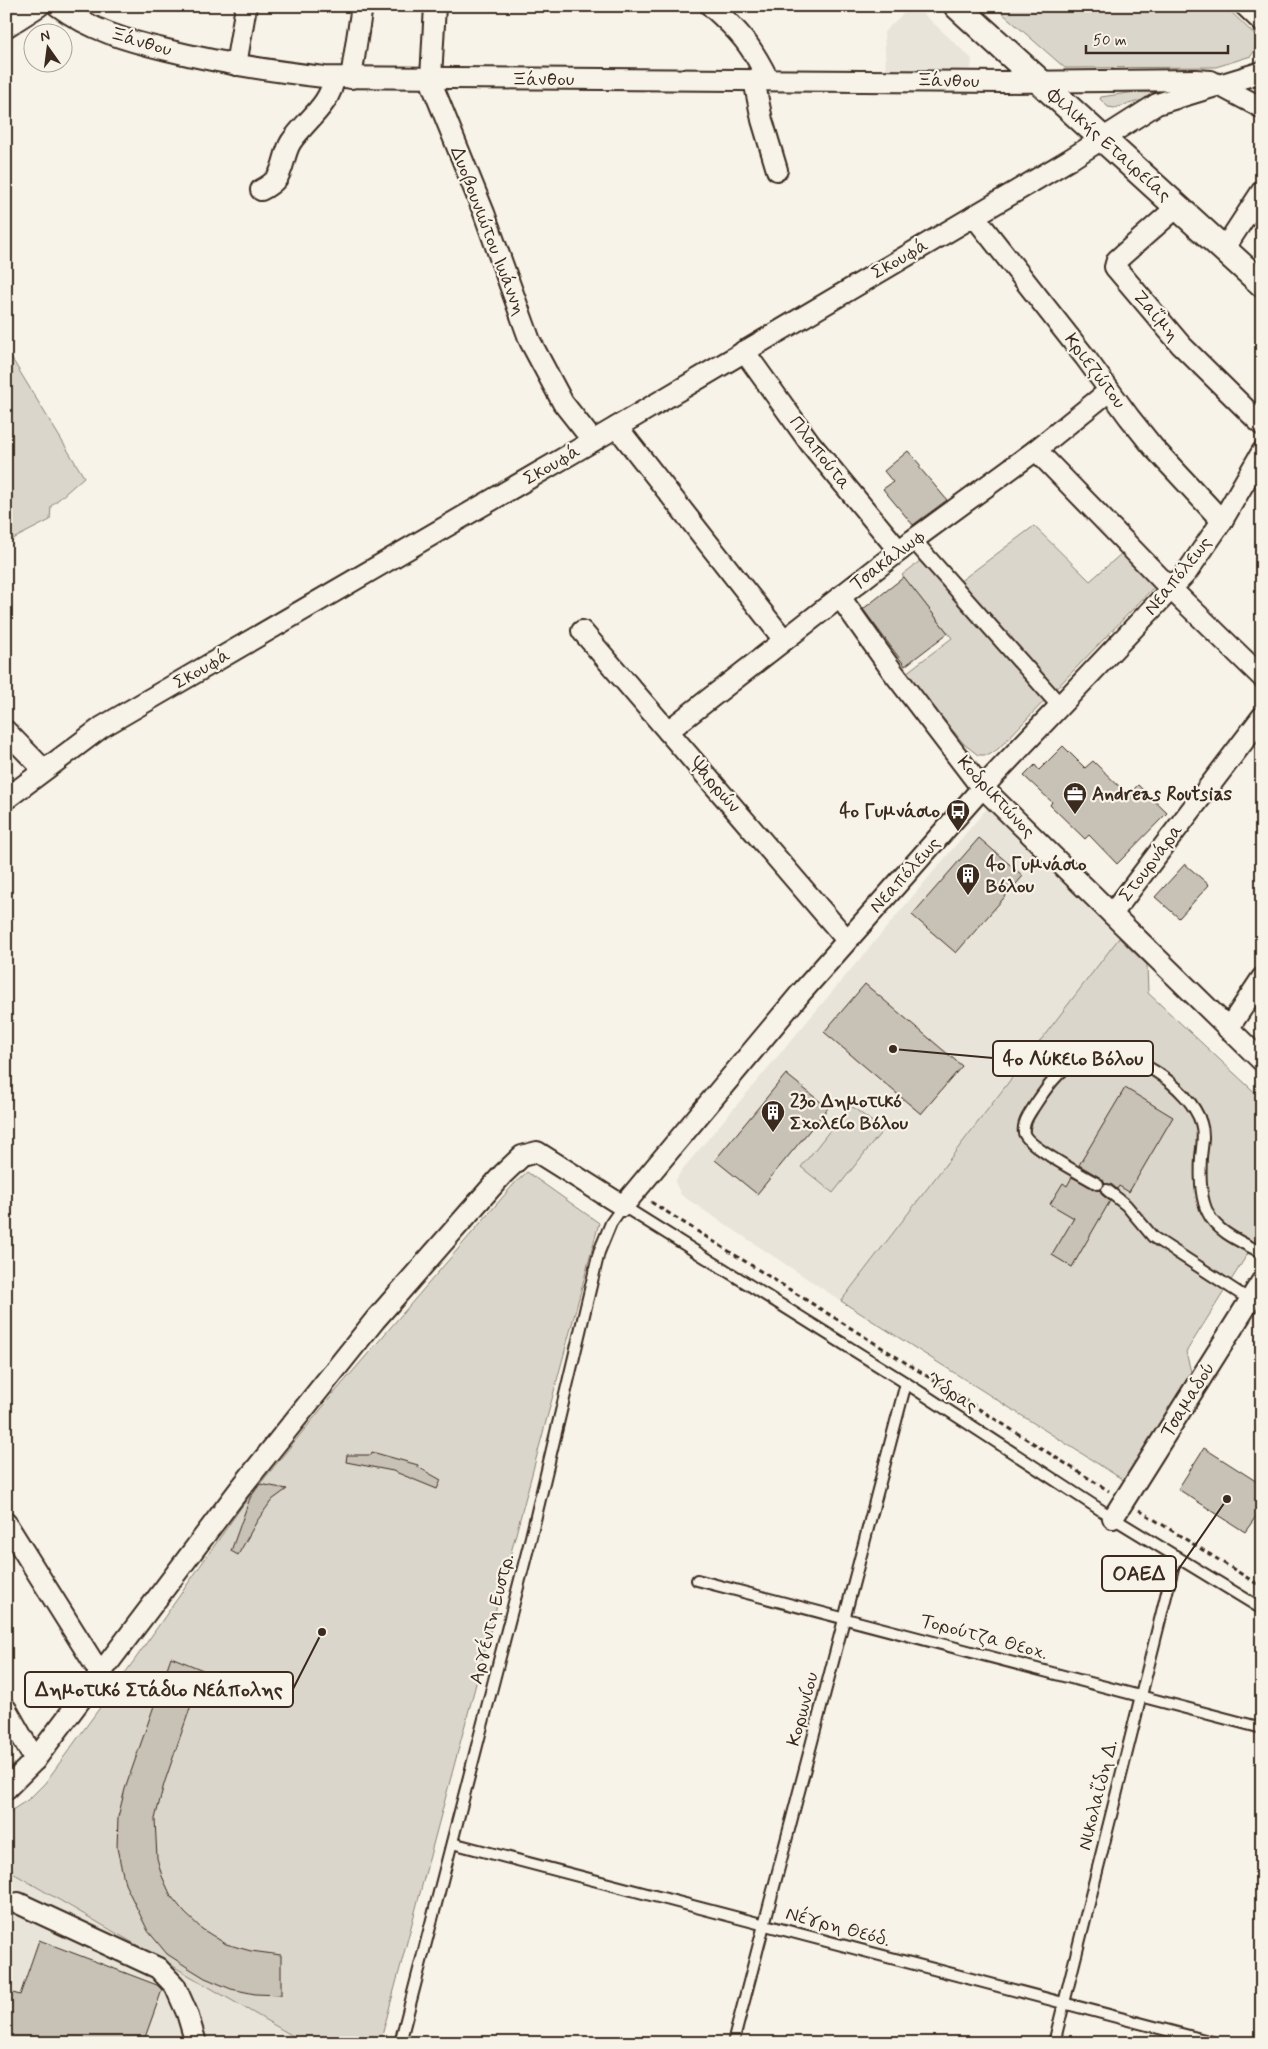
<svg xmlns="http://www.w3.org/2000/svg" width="1268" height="2049" viewBox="0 0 1268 2049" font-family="Mynerve,sans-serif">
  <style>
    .built { fill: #e9e4d9 }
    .green { fill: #dbd6cb; stroke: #8b8074 }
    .building { fill: #c8c1b6; stroke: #3b2a1e }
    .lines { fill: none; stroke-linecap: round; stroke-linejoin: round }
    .service-casing { stroke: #3b2a1e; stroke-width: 14 }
    .pedestrian-casing { stroke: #3b2a1e; stroke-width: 19 }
    .minor-casing { stroke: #3b2a1e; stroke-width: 24 }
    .tertiary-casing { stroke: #3b2a1e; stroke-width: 29 }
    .path { stroke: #3b2a1e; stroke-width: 3; stroke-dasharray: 5 4; stroke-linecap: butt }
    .service { stroke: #f7f3e8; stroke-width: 10 }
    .pedestrian { stroke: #f7f3e8; stroke-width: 15 }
    .minor { stroke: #f7f3e8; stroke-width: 20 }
    .tertiary { stroke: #f7f3e8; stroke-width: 25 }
    .labels { text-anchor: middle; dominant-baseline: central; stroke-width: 4.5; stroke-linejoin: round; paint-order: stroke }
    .street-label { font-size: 19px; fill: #3b2a1e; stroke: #f7f3e8 }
    .poi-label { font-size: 19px; font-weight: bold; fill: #3b2a1e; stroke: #f7f3e8; text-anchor: start }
    .leader { fill: none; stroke: #3b2a1e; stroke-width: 2 }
    .callout-dot { fill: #3b2a1e; stroke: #f7f3e8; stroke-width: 2 }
    .callout { fill: #f7f3e8; stroke: #3b2a1e; stroke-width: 2 }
    .callout-label { font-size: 20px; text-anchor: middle; font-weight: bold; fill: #3b2a1e }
  </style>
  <rect width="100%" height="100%" fill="#f7f3e8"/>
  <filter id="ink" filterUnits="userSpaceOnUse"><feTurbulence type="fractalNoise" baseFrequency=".02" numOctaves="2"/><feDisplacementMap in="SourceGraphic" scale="10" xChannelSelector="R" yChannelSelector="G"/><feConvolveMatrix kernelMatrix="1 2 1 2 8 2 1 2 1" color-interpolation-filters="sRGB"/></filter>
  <g filter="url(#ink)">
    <g class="built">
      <path d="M911,6H915L972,59L971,69L886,71L884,32Z"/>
      <path d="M988,807L1119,938L841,1301L681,1195L675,1182L681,1171Z"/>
      <path d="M6,1869L305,2043H6Z"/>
    </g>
    <g class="green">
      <path d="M994,6H1225L1258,38L1257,47L1251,56L1216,67L1065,68Z"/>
      <path d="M1135,92H1154L1156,94L1153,97L1115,108L1108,107L1100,99L1101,97Z"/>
      <path d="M6,349L84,477L51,506L50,520L13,539L6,536Z"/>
      <path d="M1034,526L1090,581L1121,554L1154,587L998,749L989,755H978L964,744L906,673L952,638L902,575L920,561L947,591Z"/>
      <path d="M1119,938L1147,965L1148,993L1262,1099V1231L1186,1352L1192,1376L1125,1481L841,1301Z"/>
      <path d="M850,1105L883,1130L833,1193L801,1167Z"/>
      <path d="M527,1172L599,1223L380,2043H305L6,1869V1814L29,1799L45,1783L136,1658L242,1506L335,1392L514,1184Z"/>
    </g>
    <g class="building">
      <path d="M908,451L921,466L919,467L947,500L913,525L883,489L893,482L884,471Z"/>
      <path d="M904,577L948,633L905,666L863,609Z"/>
      <path d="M1063,746L1085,768L1093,761L1128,795L1138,785L1167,813L1117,864L1089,835L1085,839L1050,805L1052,802L1024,776L1035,765L1039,770Z"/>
      <path d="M979,838L1023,876L956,953L912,915Z"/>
      <path d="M1185,864L1209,885L1179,918L1155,897Z"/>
      <path d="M865,984L962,1066L921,1114L824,1032Z"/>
      <path d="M786,1074L828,1108L757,1194L715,1160Z"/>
      <path d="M1125,1088L1173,1117L1129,1192L1119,1186L1117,1189L1111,1184H1105L1101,1178L1079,1165Z"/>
      <path d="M1072,1177L1095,1190H1100L1102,1195L1110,1201L1072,1267L1052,1255L1074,1218L1050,1204L1063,1183L1067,1186Z"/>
      <path d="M1204,1448L1262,1485V1508L1245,1532L1178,1489Z"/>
      <path d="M372,1452L418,1465V1467L441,1480L437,1489L393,1471L346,1462L347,1455H371Z"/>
      <path d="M260,1484L287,1489L272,1500L257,1521L238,1555L231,1551L250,1498Z"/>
      <path d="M171,1657L203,1670L164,1784L155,1819L157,1858L162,1876L171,1896L185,1913L202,1929L226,1944L251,1951L281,1955V1995L255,1994L231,1989L205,1978L187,1967L167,1954L148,1931L125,1884L117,1848L118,1817L125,1789Z"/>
      <path d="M39,1940L157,1985L162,1990L143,2043H6V1991L20,1995Z"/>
    </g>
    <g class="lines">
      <g class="service-casing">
        <g id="service">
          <path d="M1098,1184C1084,1176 1027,1146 1024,1133C1022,1123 1030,1113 1035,1105C1048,1085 1066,1061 1090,1054C1127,1044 1191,1088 1201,1123C1205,1135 1202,1146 1201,1157C1200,1174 1200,1198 1208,1213C1217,1233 1244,1243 1262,1253"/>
          <path d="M1107,1190L1126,1205L1153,1237L1250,1300"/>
          <path d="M697,1580L1262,1728"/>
          <path d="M452,1843L1216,2043"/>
          <path d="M400,2043L531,1537L599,1252L611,1223L623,1206L906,1383L1113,1518L1262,1609"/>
          <path d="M733,2043L906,1383"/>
          <path d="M1054,2043L1176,1556"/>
        </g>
      </g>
      <g class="pedestrian-casing">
        <g id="pedestrian">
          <path d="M1242,6L1262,25"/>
          <path d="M913,540L1060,706"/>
        </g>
      </g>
      <g class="minor-casing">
        <g id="minor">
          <path d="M58,6C90,30 128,41 167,50C219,63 271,71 324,77L1004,82L1196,80L1211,81L1262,108"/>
          <path d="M435,6L431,78L433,87L484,213L530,341L563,403L593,441"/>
          <path d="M711,6C740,32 751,45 768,79"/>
          <path d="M6,27L39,6"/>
          <path d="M236,65L246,6"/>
          <path d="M351,78L362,6"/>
          <path d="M754,80L762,120L777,170"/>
          <path d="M261,190C267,187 272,184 277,178C284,168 284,153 291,142C305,121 331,104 334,78"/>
          <path d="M1177,207L1117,260L1115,267L1181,345L1262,425"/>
          <path d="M974,216L1085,357L1129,417L1153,447L1222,521"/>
          <path d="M1224,249L1262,191"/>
          <path d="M744,351L810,443L899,551"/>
          <path d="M617,427L784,640"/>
          <path d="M1036,450L1166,584L1262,677"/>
          <path d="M840,597L893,672L977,782L1262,1061"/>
          <path d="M582,631L847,940"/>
          <path d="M6,731L43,769"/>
          <path d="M668,731L913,540L1036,450L1109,391"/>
          <path d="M6,799L102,727L593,441L1069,160L1157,104L1262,72"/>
          <path d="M1112,914L1262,717"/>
          <path d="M1228,1029L1262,978"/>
          <path d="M1113,1518L1262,1281"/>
          <path d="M6,1523L100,1673"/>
          <path d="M6,1709L35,1760"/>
          <path d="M6,1789L35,1760L239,1490L375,1320L503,1174L522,1156L537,1152L623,1206L800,994L982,788L1187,572L1222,521L1262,452"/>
          <path d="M18,1903L158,1968L175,1986L187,2013L196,2043"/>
        </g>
      </g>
      <g class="tertiary-casing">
        <path id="tertiary" d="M957,6L1262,284"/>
      </g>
      <g class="path">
        <path d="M651,1202L1109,1491"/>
        <path d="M1139,1510L1262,1587"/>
      </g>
      <use href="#service" class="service"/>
      <use href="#pedestrian" class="pedestrian"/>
      <use href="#minor" class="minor"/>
      <use href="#tertiary" class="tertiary"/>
    </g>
  </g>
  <defs>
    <g id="office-pin" transform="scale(1.25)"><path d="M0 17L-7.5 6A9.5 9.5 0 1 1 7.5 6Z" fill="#3b2a1e" stroke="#f7f3e8"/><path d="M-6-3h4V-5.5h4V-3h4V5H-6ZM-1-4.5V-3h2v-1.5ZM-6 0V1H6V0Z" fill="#fff"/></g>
    <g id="bus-pin" transform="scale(1.25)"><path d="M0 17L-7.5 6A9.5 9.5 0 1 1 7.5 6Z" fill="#3b2a1e" stroke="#f7f3e8"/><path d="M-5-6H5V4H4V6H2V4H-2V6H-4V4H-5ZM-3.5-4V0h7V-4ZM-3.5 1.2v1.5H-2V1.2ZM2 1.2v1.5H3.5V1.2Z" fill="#fff"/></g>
    <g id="building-pin" transform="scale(1.25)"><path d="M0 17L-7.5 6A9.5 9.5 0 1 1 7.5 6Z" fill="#3b2a1e" stroke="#f7f3e8"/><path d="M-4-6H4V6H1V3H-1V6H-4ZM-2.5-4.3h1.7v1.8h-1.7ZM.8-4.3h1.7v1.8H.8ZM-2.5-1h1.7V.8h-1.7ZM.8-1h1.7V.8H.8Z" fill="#fff"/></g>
  </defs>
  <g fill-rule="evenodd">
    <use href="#office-pin" x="1075" y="794"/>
    <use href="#bus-pin" x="958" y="811"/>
    <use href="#building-pin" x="968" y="875"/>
    <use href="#building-pin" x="773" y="1112"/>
  </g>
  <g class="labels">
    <g class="street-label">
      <text transform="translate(141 42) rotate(16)">Ξάνθου</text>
      <text x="543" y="79">Ξάνθου</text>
      <text transform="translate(948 81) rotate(1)">Ξάνθου</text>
      <text transform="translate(1109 145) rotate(42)">Φιλικής Εταιρείας</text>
      <text transform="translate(488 231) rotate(69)">Δυοβουνιώτου Ιωάννη</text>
      <text transform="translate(900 259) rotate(-30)">Σκουφά</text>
      <text transform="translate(1156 316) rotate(50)">Ζαΐμη</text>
      <text transform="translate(1095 371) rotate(53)">Κριεζώτου</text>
      <text transform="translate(820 453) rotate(52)">Πλαπούτα</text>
      <text transform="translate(552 465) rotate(-30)">Σκουφά</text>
      <text transform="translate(888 560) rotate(-37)">Τσακάλωφ</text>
      <text transform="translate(1178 576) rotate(-51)">Νεαπόλεως</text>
      <text transform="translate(202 669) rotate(-30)">Σκουφά</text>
      <text transform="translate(715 785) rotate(49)">Ψαρρών</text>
      <text transform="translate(996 797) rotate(47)">Κοδρικτώνος</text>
      <text transform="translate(1151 863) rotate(-53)">Στουρνάρα</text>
      <text transform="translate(905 875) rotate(-48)">Νεαπόλεως</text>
      <text transform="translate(952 1393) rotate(33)">Ύδρας</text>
      <text transform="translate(1188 1400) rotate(-58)">Τσαμαδού</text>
      <text transform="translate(492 1619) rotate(-76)">Αργέντη Ευστρ.</text>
      <text transform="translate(984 1637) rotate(15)">Τορούτζα Θεοχ.</text>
      <text transform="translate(803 1709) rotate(-75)">Κορωνίου</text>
      <text transform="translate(1098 1795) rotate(-76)">Νικολαΐδη Δ.</text>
      <text transform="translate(838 1927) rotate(15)">Νέγρη Θεόδ.</text>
    </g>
    <g class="poi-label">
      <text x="1092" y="794">Andreas Routsias</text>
      <text x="940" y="811" text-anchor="end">4ο Γυμνάσιο</text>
      <text x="986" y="864">4ο Γυμνάσιο<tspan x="986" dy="22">Βόλου</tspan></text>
      <text x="790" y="1101">23ο Δημοτικό<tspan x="790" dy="22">Σχολείο Βόλου</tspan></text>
    </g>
  </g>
  <path class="leader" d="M893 1049L993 1058M1227 1499L1176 1573M322 1632L293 1689"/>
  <g class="callout-dot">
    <circle cx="893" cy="1049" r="5"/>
    <circle cx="1227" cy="1499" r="5"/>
    <circle cx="322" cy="1632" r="5"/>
  </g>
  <g class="callout">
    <rect x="993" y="1041" width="160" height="35" rx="5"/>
    <rect x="1102" y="1556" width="74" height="35" rx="5"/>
    <rect x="25" y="1672" width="268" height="35" rx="5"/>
  </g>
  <g class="callout-label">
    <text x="1073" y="1065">4ο Λύκειο Βόλου</text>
    <text x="1139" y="1580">ΟΑΕΔ</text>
    <text x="159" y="1696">Δημοτικό Στάδιο Νεάπολης</text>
  </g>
  <rect width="1268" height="2049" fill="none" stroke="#f7f3e8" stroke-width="25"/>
  <rect x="12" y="12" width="1243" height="2024" fill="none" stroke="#3b2a1e" stroke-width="2" filter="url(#ink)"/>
  <g transform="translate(48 48) rotate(346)"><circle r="24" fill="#f7f3e8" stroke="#aca397"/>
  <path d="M0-4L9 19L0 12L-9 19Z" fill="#3b2a1e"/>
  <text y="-8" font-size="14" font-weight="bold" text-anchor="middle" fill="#3b2a1e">N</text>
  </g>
  <path d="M1086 45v8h142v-8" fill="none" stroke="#3b2a1e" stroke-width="2.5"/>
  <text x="1093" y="45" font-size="15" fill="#3b2a1e" stroke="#f7f3e8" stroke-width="4" paint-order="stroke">50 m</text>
</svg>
